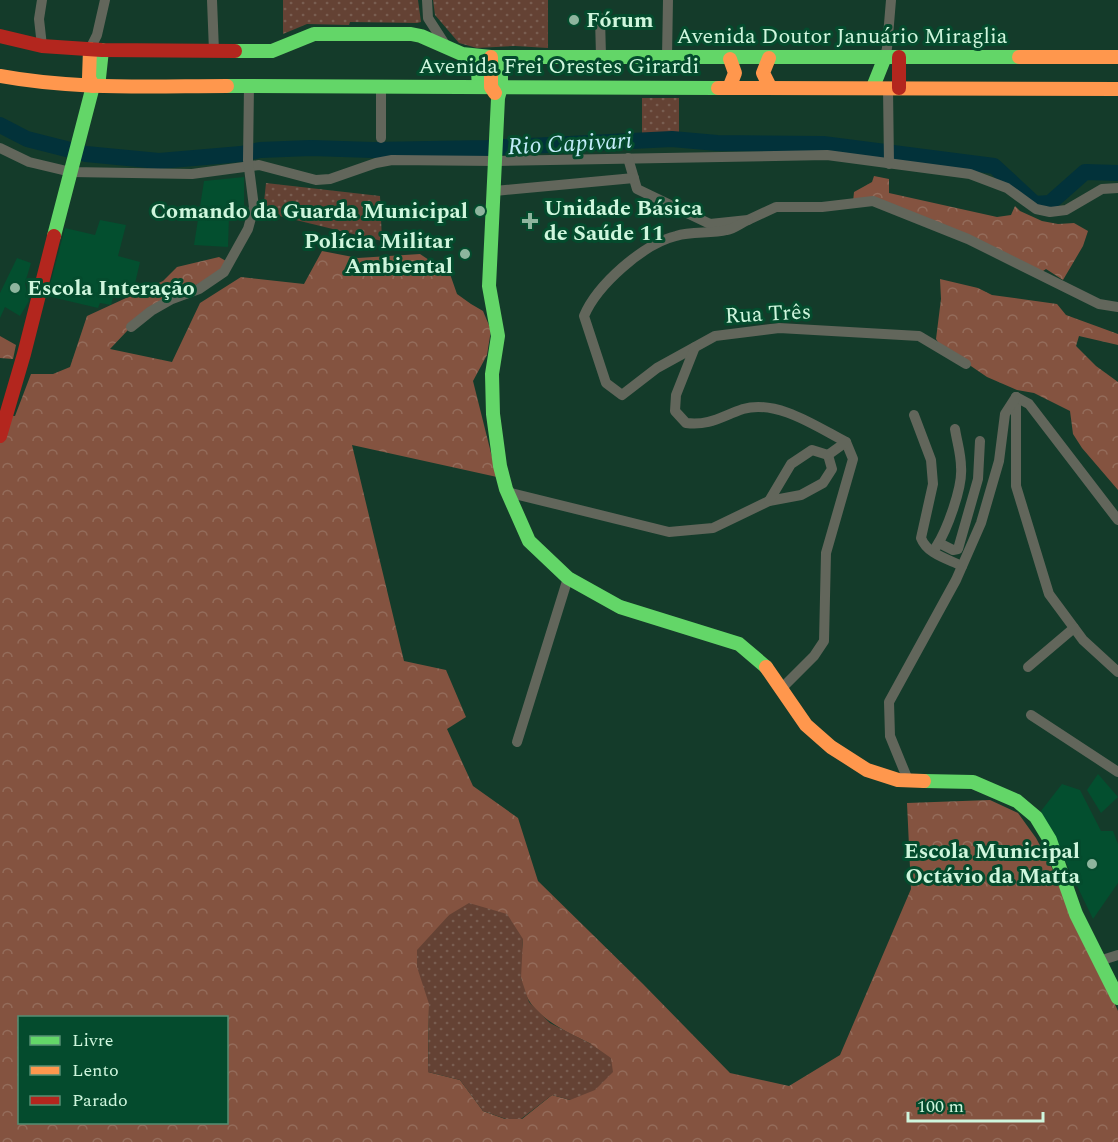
<svg xmlns="http://www.w3.org/2000/svg" width="1118" height="1142" viewBox="0 0 1118 1142" font-family="Spectral,serif">
  <style>
    .built { fill: #034f2f }
    .forest { fill: url(#forest-crowns); fill-rule: evenodd }
    .park { fill: url(#park-dots) }
    .lines { fill: none; stroke-linecap: round; stroke-linejoin: round }
    .river { stroke: #02323a; stroke-width: 16 }
    .street { stroke: #62665b; stroke-width: 10 }
    .fast { stroke: #63d668; stroke-width: 14 }
    .slow { stroke: #ff974d; stroke-width: 14 }
    .jam { stroke: #b3261e; stroke-width: 14 }
    .poi-dot { fill: #8eb59e; stroke: #044b2d; stroke-width: 2 }
    .labels { text-anchor: middle; dominant-baseline: central; stroke-width: 6; stroke-linejoin: round; paint-order: stroke }
    .poi-label { font-size: 22px; font-weight: bold; fill: #cff6dd; stroke: #044b2d; text-anchor: start }
    .street-label { font-size: 22px; fill: #cff6dd; stroke: #044b2d }
    .water-label { font-size: 24px; font-style: italic; fill: #c2edf9; stroke: #044b2d }
  </style>
  <defs>
    <pattern id="forest-crowns" width="20" height="18" patternUnits="userSpaceOnUse" patternTransform="scale(1.5)"><rect width="20" height="18" fill="#845340"/><path d="M2 6a3 3 0 1 1 6 0M12 15a3 3 0 1 1 6 0" fill="none" stroke="#946c5b"/></pattern>
    <pattern id="park-dots" width="8" height="8" patternUnits="userSpaceOnUse" patternTransform="scale(1.5)"><rect width="8" height="8" fill="#644234"/><path d="M2 2h.1M6 6h.1" fill="none" stroke="#795e51" stroke-width="1.8" stroke-linecap="round"/></pattern>
  </defs>
  <rect width="100%" height="100%" fill="#143b2a"/>
  <g class="built">
    <path d="M244,177V213L229,216L228,247L194,245L204,181Z"/>
    <path d="M100,220L126,225L118,256L140,262L134,288L124,286L122,294H114L111,305L100,303L98,308L47,296L65,228L95,235Z"/>
    <path d="M17,258L31,263L25,283L29,301L20,316L5,307L0,318V293Z"/>
    <path d="M1098,774L1118,797L1101,813L1087,790Z"/>
    <path d="M1062,784L1080,790L1101,831H1113L1118,844V883L1093,919L1041,811Z"/>
  </g>
  <g class="forest">
    <path d="M874,176L889,179V193L997,217L1011,215L1015,206L1020,211L1042,221L1058,224L1074,223L1088,231L1083,246L1063,280L1046,269L1040,273L893,205L853,202L854,192L872,182Z"/>
    <path d="M322,251L358,258L420,254L450,274L457,294L471,304L483,311L491,330L487,355L473,381L497,477L352,445L404,661L446,670L466,717L447,729L473,786L518,818L538,881L643,984L730,1073L789,1086L840,1055L911,889L907,803L990,800L1018,813L1036,838L1051,866L1118,1011V1142H0V415L15,416L31,374H53L70,367L87,316L163,281L177,267L219,257L226,261L222,271L144,313L110,349L172,362L200,303L241,277L304,284ZM523,939C522,951 520,965 521,977C524,1014 563,1030 591,1044L570,1100L552,1095L522,1119H505L483,1111L460,1080L428,1072L429,1004ZM20,1018H226V1122H20Z"/>
    <path d="M940,279L978,288L992,295L1057,304L1066,315L1118,334V345L1079,336L1076,346L1096,366L1118,382V490L1082,448L1073,434L1070,411L1034,393L1017,390L987,377L940,345L936,339L941,299Z"/>
    <path d="M0,336L16,345L13,359L0,358Z"/>
  </g>
  <g class="park">
    <path d="M283,0H418L421,22L417,23L350,22L349,25L307,24L283,34Z"/>
    <path d="M433,0H548V48L515,46L477,48L459,43L435,15Z"/>
    <rect x="642" y="98" width="37" height="36"/>
    <path d="M266,183L380,196L382,241L263,212Z"/>
    <path d="M469,903L507,914L523,939L521,978L529,1002L550,1023L591,1044L611,1058L613,1072L595,1090L570,1100L552,1095L521,1119H506L483,1111L460,1080L428,1072L429,1004L417,967V950L449,915Z"/>
  </g>
  <g class="lines">
    <path class="river" d="M0,125L27,139L86,154L159,161L241,154L260,150L311,148L373,150L487,148L672,139L717,143L823,144L994,166L1035,204L1050,203L1085,172L1118,173"/>
    <g class="street">
      <path d="M42,0L39,19L42,46"/>
      <path d="M212,0L214,51"/>
      <path d="M427,0L428,18L448,49"/>
      <path d="M600,18L601,56"/>
      <path d="M90,49L97,35L105,0"/>
      <path d="M667,57L668,0"/>
      <path d="M885,57L887,48L891,0"/>
      <path d="M888,88L889,164"/>
      <path d="M381,138V85"/>
      <path d="M0,148L29,162L71,172L192,174L259,165L316,180L330,179L376,163L392,160L496,161L827,155L970,174L1007,188L1036,209L1050,212L1066,210L1102,189L1118,188"/>
      <path d="M628,158L637,189L710,224L748,220L776,207H822L873,201L968,239L1099,304L1118,307"/>
      <path d="M495,191L634,178"/>
      <path d="M748,220C741,223 734,229 727,230C710,234 692,231 676,236C643,244 597,285 584,316L606,383L622,395L657,368L715,336L779,328L919,336L966,364"/>
      <path d="M131,327L151,311L172,299L199,289L224,272L248,229L254,207L248,160L249,85"/>
      <path d="M695,347L676,395L675,411L686,423C710,426 722,416 743,409C777,399 817,427 846,442L853,459L826,553L824,641L814,656L781,689"/>
      <path d="M1016,397V486L1049,594L1083,640L1118,672"/>
      <path d="M1016,397L1029,404L1118,520"/>
      <path d="M914,415L931,460L933,484L921,538C927,554 948,559 962,566"/>
      <path d="M507,492L669,532L713,528L769,501L801,495L823,483L832,469L828,455"/>
      <path d="M769,501L791,464L812,450L828,455L846,442"/>
      <path d="M939,543L953,550L958,549L978,479L980,441"/>
      <path d="M936,547C947,530 963,487 961,467C961,454 957,442 955,429"/>
      <path d="M1028,667L1074,628"/>
      <path d="M1031,715L1118,772"/>
      <path d="M517,742L568,578"/>
      <path d="M908,780L890,736L889,702L956,580L981,523L999,461L1005,414L1016,397"/>
      <path d="M1099,961L1118,955"/>
    </g>
    <g class="fast">
      <path d="M235,51H272L314,34H411L421,36L462,54L491,57H1019"/>
      <path d="M477,57L479,87"/>
      <path d="M501,57V87L498,98L489,286L498,336L492,374L493,414L500,466L506,489L529,541L568,578L620,607L739,644L766,667"/>
      <path d="M227,86L718,88"/>
      <path d="M873,87L885,57"/>
      <path d="M54,236L93,86L99,78L102,50"/>
      <path d="M924,781L973,782L1017,801L1036,817L1050,840L1076,914L1118,998"/>
    </g>
    <g class="slow">
      <path d="M90,49L89,78L93,86"/>
      <path d="M491,57V87L495,93"/>
      <path d="M1019,57H1118"/>
      <path d="M769,58L763,73L770,87"/>
      <path d="M0,76C75,90 151,86 227,86"/>
      <path d="M718,88L1118,89"/>
      <path d="M729,88L735,73L730,59"/>
      <path d="M766,667L806,725L831,747L867,770L898,780L924,781"/>
    </g>
    <g class="jam">
      <path d="M0,36L42,46L102,50L235,51"/>
      <path d="M899,57V88"/>
      <path d="M0,436L24,354L54,236"/>
    </g>
  </g>
  <g class="poi-dot">
    <circle cx="574" cy="20" r="6"/>
    <circle cx="480" cy="211" r="6"/>
    <path d="M527 212h6v6h6v6h-6v6h-6v-6h-6v-6h6z"/>
    <circle cx="465" cy="254" r="6"/>
    <circle cx="15" cy="288" r="6"/>
    <circle cx="1092" cy="864" r="6"/>
  </g>
  <g class="labels">
    <g class="poi-label">
      <text x="586" y="20">Fórum</text>
      <text x="544" y="208">Unidade Básica<tspan x="544" dy="25">de Saúde 11</tspan></text>
      <text x="468" y="211" text-anchor="end">Comando da Guarda Municipal</text>
      <text x="453" y="241" text-anchor="end">Polícia Militar<tspan x="453" dy="25">Ambiental</tspan></text>
      <text x="27" y="288">Escola Interação</text>
      <text x="1080" y="851" text-anchor="end">Escola Municipal<tspan x="1080" dy="25">Octávio da Matta</tspan></text>
    </g>
    <g class="street-label">
      <text x="842" y="36">Avenida Doutor Januário Miraglia</text>
      <text x="559" y="66">Avenida Frei Orestes Girardi</text>
      <text transform="translate(768 314) rotate(-3)">Rua Três</text>
    </g>
    <g class="water-label">
      <text transform="translate(570 144) rotate(-3)">Rio Capivari</text>
    </g>
  </g>
  <rect x="18" y="1016" width="210" height="108" fill="#044b2d" stroke="#558f73" stroke-width="1.5"/>
  <rect x="30" y="1036" width="30" height="9" fill="#63d668" stroke="#558f73" stroke-width="1.5"/>
  <text x="72" y="1046" font-size="18" fill="#cff6dd">Livre</text>
  <rect x="30" y="1066" width="30" height="9" fill="#ff974d" stroke="#558f73" stroke-width="1.5"/>
  <text x="72" y="1076" font-size="18" fill="#cff6dd">Lento</text>
  <rect x="30" y="1096" width="30" height="9" fill="#b3261e" stroke="#558f73" stroke-width="1.5"/>
  <text x="72" y="1106" font-size="18" fill="#cff6dd">Parado</text>
  <path d="M908 1112v9h135v-9" fill="none" stroke="#cff6dd" stroke-width="3"/>
  <text x="917" y="1112" font-size="18" fill="#cff6dd" stroke="#044b2d" stroke-width="4.5" paint-order="stroke">100 m</text>
</svg>
